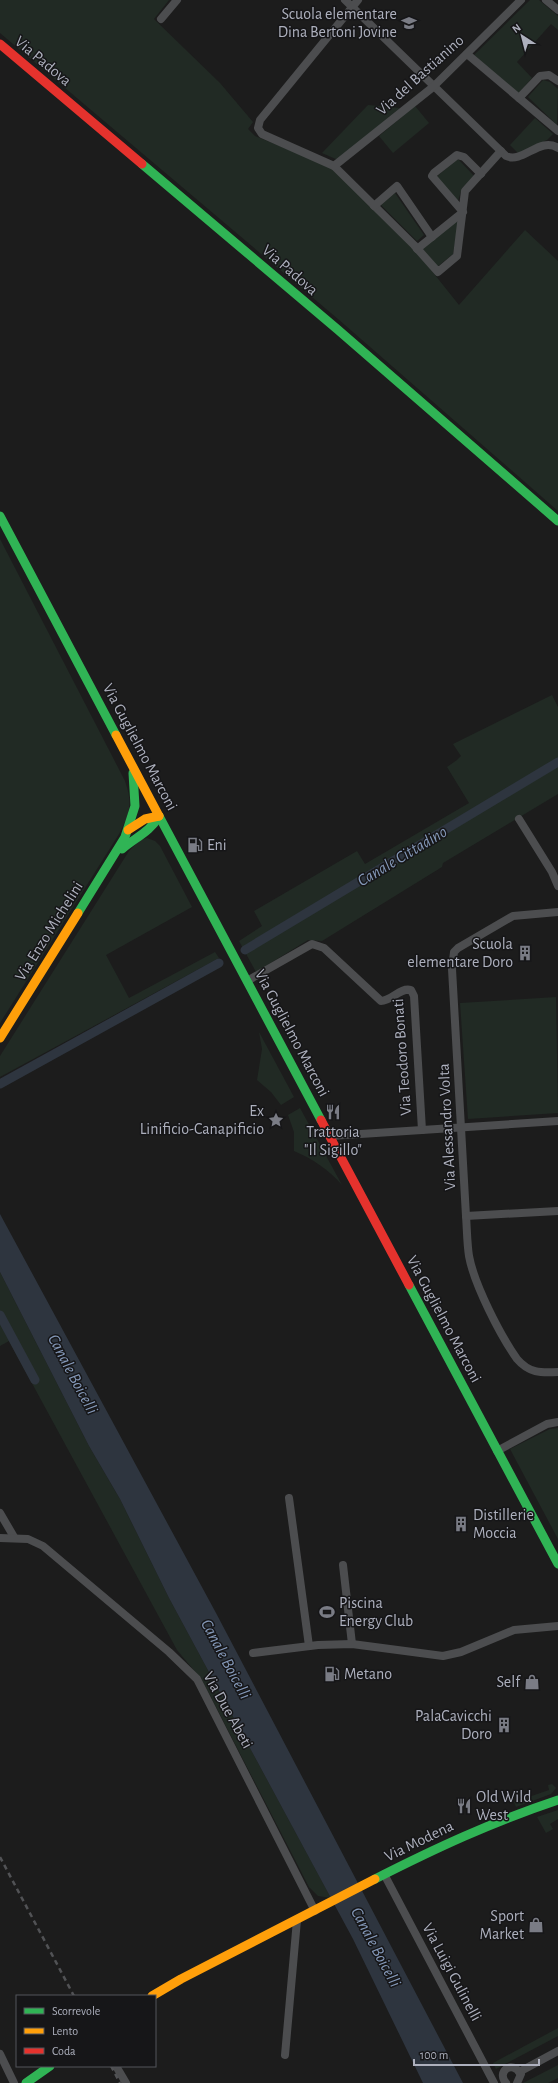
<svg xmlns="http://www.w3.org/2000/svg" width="558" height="2083" viewBox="0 0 558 2083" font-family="'Alegreya Sans',sans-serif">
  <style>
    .green { fill: #212a24 }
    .water { fill: #2e353f }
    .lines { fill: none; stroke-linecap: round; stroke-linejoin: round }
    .canal { stroke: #2e353f; stroke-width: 9 }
    .street { stroke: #4c4d4f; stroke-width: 8 }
    .fast { stroke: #30b455; stroke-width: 9 }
    .slow { stroke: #ff9f0a; stroke-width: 9 }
    .jam { stroke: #e5322d; stroke-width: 9 }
    .rail { stroke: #515255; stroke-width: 2.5; stroke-dasharray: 5 4; stroke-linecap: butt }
    .labels { text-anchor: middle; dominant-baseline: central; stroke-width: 3; stroke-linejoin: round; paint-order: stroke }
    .poi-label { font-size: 16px; fill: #adb0bd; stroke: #161618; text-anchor: end }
    .street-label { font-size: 16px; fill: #adb0bd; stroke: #161618 }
    .water-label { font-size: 17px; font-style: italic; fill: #8498b8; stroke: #161618 }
  </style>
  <rect width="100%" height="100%" fill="#1c1c1c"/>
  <g class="green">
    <path d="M0,0H169L154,19L220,83L253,122L248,129L255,136L332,167L415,250L459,305L525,230L558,261V511L338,319L0,33Z"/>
    <path d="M530,0H539L558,16V30L551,24L517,62L532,78L518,94L474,55Z"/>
    <path d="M543,80L550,82L558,89L557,125L528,97Z"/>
    <path d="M368,105L400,108L338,160L322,153Z"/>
    <path d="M415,106L429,123L393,153L379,136Z"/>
    <path d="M535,118L553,134L547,140L518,153L510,145Z"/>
    <path d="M458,159L474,176L462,188L458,201L436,177Z"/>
    <path d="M395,193L424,235L417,241L381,205Z"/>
    <path d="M459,219L453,254L437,267L421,249Z"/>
    <path d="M0,539L125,781C133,804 130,813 119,834L0,1023Z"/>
    <path d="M552,695L558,707V794L443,863L442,867L322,941L308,940L256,972L239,941L262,926L254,911L357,851L365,864L469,803L447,767L457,760L461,756L453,744Z"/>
    <path d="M147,838L155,841L160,846L192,907L106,955L129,998L215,952L219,958L0,1077V1056L129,851L140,840Z"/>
    <path d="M556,997L558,1113L468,1119L460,1003Z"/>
    <path d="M259,1032L294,1097L281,1105L271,1092L257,1080L262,1049Z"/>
    <path d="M300,1108L342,1185C329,1170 313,1159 294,1151V1132L288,1115Z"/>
    <path d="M0,1272L89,1446L120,1499L169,1598L331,1898L318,1896L309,1887L202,1680L177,1650L9,1341L0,1346Z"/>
    <path d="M558,1428V1539L510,1449L550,1429Z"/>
    <path d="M552,1784L556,1788L551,1794L516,1807L514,1802L549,1790L548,1785Z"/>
    <path d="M558,1810V1819L550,1824L553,1829L546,1833L537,1817Z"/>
    <path d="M558,2028V2036L496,2069L493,2063Z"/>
    <path d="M558,2065V2078L548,2083H523Z"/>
  </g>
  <path class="water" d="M0,1214L216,1613L463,2083H423L353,1939L169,1598L120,1499L89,1446L0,1272Z"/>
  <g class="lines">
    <g class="canal">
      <path d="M245,950L558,762"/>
      <path d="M0,1084L219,963"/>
      <path d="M0,1315L35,1380"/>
    </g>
    <g class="street">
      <path d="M345,0L506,156C523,164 540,136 558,148"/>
      <path d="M358,0L260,120L258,128L262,134L334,166L414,245L438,272L457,256L465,191L501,151"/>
      <path d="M546,0L558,10"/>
      <path d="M161,19L177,0"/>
      <path d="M467,54L558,131"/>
      <path d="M519,98L540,76L549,75L558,81"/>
      <path d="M334,166L433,87L521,0"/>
      <path d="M374,206L397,186L432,237"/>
      <path d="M417,249L463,212L432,176L434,173L457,155L464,157L481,174"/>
      <path d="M519,819L552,872L558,886"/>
      <path d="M558,912L513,916L458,948L454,952L452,969L466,1216C467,1229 467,1243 469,1256C474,1284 500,1335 517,1359C529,1373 540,1373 558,1372"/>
      <path d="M247,981L312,944L324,948L381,1001C392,1001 400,987 411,990L414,996L422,1130"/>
      <path d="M330,1136L558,1121"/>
      <path d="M466,1216L558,1211"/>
      <path d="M497,1451L547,1424L558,1422"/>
      <path d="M289,1498L309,1646"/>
      <path d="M0,1513L14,1537"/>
      <path d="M0,1538L28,1539L43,1546L169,1652L197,1679L315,1911"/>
      <path d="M343,1565L352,1644"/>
      <path d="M253,1653L318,1645L352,1644L443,1656L461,1652L514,1630L558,1626"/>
      <path d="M384,1874L494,2083"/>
      <path d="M0,2054L14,2083"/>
      <path d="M285,2055L297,1920"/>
      <path d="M116,2066L126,2083"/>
      <path d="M519,2072L558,2051"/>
      <path d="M506,2083C496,2072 512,2059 521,2074L517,2083"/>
    </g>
    <g class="fast">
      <path d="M142,164L337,329L558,521"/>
      <path d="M0,516L116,735"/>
      <path d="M159,816L321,1120"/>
      <path d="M122,849C136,837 150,832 159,816"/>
      <path d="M78,913L125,837L135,806L133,773"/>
      <path d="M409,1285L558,1564"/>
      <path d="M375,1879C436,1848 492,1822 558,1800"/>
      <path d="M26,2083L50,2066"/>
    </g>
    <g class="slow">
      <path d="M116,735L159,816"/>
      <path d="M128,830L145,819L159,816"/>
      <path d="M0,1038L78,913"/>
      <path d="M152,1996L181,1979L375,1879"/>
    </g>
    <g class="jam">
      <path d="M0,44L142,164"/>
      <path d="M321,1120L409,1285"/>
    </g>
    <g class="rail">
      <path d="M0,1857L74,1996"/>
      <path d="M111,2066L120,2083"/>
    </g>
  </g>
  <defs>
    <g id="school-bare" transform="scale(1.2)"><path d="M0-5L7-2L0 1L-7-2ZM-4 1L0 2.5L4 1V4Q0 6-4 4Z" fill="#7a7c85" stroke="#161618" stroke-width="2.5" paint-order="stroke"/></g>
    <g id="fuel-bare" transform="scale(1.2)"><path d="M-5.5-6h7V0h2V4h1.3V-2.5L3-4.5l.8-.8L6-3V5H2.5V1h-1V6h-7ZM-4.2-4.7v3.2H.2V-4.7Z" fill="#7a7c85" stroke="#161618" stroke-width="2.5" paint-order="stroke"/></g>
    <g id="building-bare" transform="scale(1.2)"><path d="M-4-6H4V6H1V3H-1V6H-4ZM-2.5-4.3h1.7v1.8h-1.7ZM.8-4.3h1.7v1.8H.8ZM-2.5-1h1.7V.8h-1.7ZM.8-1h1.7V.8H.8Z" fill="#7a7c85" stroke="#161618" stroke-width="2.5" paint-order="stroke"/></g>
    <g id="restaurant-bare" transform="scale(1.2)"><path d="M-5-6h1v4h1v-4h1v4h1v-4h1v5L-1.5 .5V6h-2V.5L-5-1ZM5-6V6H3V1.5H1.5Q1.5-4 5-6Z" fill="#7a7c85" stroke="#161618" stroke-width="2.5" paint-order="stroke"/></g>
    <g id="sight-bare" transform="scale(1.2)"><path d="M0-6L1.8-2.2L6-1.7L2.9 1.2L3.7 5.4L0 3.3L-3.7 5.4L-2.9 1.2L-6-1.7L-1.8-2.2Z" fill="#7a7c85" stroke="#161618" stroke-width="2.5" paint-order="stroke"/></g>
    <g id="stadium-bare" transform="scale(1.2)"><path d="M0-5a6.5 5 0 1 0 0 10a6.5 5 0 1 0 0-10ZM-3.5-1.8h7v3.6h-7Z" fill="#7a7c85" stroke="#161618" stroke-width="2.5" paint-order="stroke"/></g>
    <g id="shop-bare" transform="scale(1.2)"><path d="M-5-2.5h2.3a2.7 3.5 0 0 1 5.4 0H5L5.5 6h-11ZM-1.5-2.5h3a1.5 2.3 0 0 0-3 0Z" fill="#7a7c85" stroke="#161618" stroke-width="2.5" paint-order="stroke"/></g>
  </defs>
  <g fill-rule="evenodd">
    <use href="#school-bare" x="409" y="23"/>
    <use href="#fuel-bare" x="195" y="845"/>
    <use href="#building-bare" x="525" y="953"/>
    <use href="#restaurant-bare" x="333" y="1112"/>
    <use href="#sight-bare" x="276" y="1120"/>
    <use href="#building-bare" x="461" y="1524"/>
    <use href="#stadium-bare" x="327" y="1612"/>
    <use href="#fuel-bare" x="332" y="1674"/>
    <use href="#shop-bare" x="532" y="1682"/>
    <use href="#building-bare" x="504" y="1725"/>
    <use href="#restaurant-bare" x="464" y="1806"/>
    <use href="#shop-bare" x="536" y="1925"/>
  </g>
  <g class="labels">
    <g class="poi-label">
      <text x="397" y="14">Scuola elementare<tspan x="397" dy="18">Dina Bertoni Jovine</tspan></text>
      <text x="207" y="845" text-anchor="start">Eni</text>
      <text x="513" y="944">Scuola<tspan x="513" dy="18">elementare Doro</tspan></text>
      <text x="264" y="1111">Ex<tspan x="264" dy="18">Linificio-Canapificio</tspan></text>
      <text x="333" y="1132" text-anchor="middle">Trattoria<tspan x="333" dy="18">"Il Sigillo"</tspan></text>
      <text x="473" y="1515" text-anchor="start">Distillerie<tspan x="473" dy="18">Moccia</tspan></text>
      <text x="339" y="1603" text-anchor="start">Piscina<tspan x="339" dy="18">Energy Club</tspan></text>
      <text x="344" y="1674" text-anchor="start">Metano</text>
      <text x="520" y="1682">Self</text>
      <text x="492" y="1716">PalaCavicchi<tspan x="492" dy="18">Doro</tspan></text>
      <text x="476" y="1797" text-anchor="start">Old Wild<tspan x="476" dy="18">West</tspan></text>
      <text x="524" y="1916">Sport<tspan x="524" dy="18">Market</tspan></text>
    </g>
    <g class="street-label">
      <text transform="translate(43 61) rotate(40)">Via Padova</text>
      <text transform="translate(420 75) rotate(-42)">Via del Bastianino</text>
      <text transform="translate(290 270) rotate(41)">Via Padova</text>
      <text transform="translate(140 747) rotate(62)">Via Guglielmo Marconi</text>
      <text transform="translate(49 931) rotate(-58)">Via Enzo Michelini</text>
      <text transform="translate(292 1033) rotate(62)">Via Guglielmo Marconi</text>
      <text transform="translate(402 1057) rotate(-94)">Via Teodoro Bonati</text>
      <text transform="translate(447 1127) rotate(-93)">Via Alessandro Volta</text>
      <text transform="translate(444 1319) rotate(62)">Via Guglielmo Marconi</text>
      <text transform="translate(228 1710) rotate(61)">Via Due Abeti</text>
      <text transform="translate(419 1841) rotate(-26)">Via Modena</text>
      <text transform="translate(452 1972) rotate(62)">Via Luigi Gulinelli</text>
    </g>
    <g class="water-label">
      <text transform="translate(402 856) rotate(-31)">Canale Cittadino</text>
      <text transform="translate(73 1374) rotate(62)">Canale Boicelli</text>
      <text transform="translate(226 1659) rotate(62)">Canale Boicelli</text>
      <text transform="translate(376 1947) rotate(62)">Canale Boicelli</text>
    </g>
  </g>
  <rect x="16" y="1995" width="140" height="72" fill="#161618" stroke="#52545a"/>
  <rect x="24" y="2008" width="20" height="6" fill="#30b455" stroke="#52545a"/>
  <text x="52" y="2015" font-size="12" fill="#adb0bd">Scorrevole</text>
  <rect x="24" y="2028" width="20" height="6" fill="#ff9f0a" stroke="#52545a"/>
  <text x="52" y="2035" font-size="12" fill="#adb0bd">Lento</text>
  <rect x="24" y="2048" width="20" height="6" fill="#e5322d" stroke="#52545a"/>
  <text x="52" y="2055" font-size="12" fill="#adb0bd">Coda</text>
  <g transform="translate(522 36) rotate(324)" stroke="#161618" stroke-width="3" paint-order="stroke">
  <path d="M0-3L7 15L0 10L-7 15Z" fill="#adb0bd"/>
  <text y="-6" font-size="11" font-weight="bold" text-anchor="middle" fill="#adb0bd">N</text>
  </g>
  <path d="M414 2059v6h125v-6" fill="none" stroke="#adb0bd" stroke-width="2"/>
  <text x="420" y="2059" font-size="12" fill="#adb0bd" stroke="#161618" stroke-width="3" paint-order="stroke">100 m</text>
</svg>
